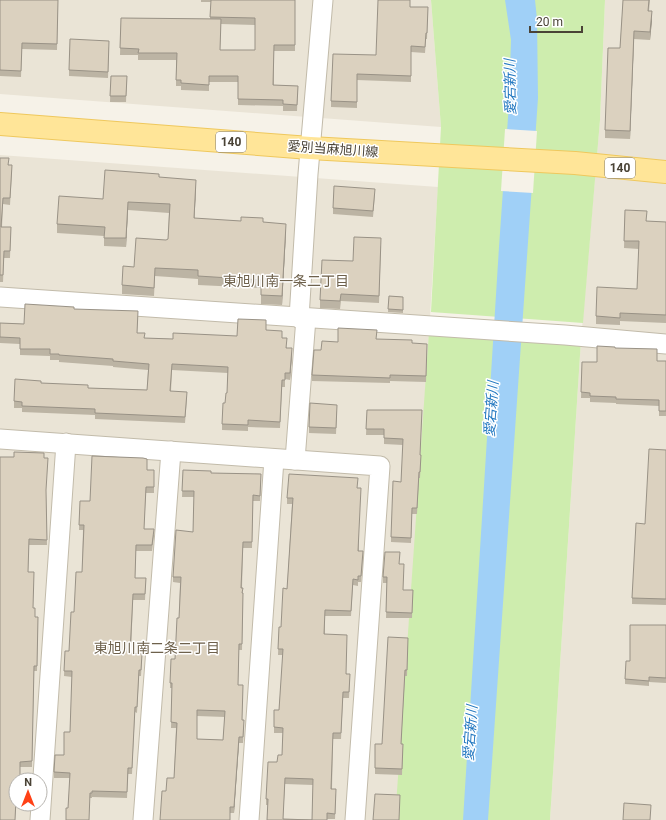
<svg xmlns="http://www.w3.org/2000/svg" width="666" height="820" viewBox="0 0 666 820" font-family="Roboto,'Noto Sans JP',sans-serif">
  <style>
    .residential { fill: #eae4d6; fill-rule: evenodd }
    .green { fill: #ceedae }
    .water { fill: #a0d0f7 }
    .pier { fill: #f6f2e8 }
    .lines { fill: none; stroke-linecap: round; stroke-linejoin: round }
    .minor-casing { stroke: #c2bbaa; stroke-width: 21 }
    .major-casing { stroke: #efc85d; stroke-width: 24 }
    .minor { stroke: #fff; stroke-width: 19 }
    .major { stroke: #ffe598; stroke-width: 22 }
    .wall { fill: #bcb4a4; fill-rule: evenodd }
    .shaded-wall { fill: #999286 }
    .building { fill: #dbd1bf; stroke: #999286; fill-rule: evenodd }
    .labels { text-anchor: middle; dominant-baseline: central; stroke-width: 3; stroke-linejoin: round; paint-order: stroke }
    .shield { fill: #fff; stroke: #807b72; stroke-width: 1 }
    .shield-label { font-size: 12px; font-weight: bold; fill: #4a4336 }
    .street-label { font-size: 13px; fill: #4a4336; stroke: #fff }
    .water-label { font-size: 14px; font-style: italic; fill: #2479c1; stroke: #fff }
    .neighbourhood-label { font-size: 14px; fill: #6e614c; stroke: #fff }
  </style>
  <rect width="100%" height="100%" fill="#f6f2e8"/>
  <g class="residential">
    <path d="M0,0H431L441,127L0,94Z"/>
    <path d="M605,0H666V820H550L581,340L600,120Z"/>
    <path d="M0,155L438,187L399,820H0ZM16,780H40V804H16Z"/>
  </g>
  <g class="green">
    <path d="M431,0H605L600,120L583,323L431,312L441,127Z"/>
    <path d="M429,331L581,340L550,820H395Z"/>
  </g>
  <path class="water" d="M505,0H535L537,19L538,98L488,820H463L499,247L509,103L511,40Z"/>
  <path class="pier" d="M505,129L537,131L533,193L501,191Z"/>
  <g class="lines">
    <g class="minor-casing">
      <g id="minor">
        <path d="M0,297L565,335L666,344"/>
        <path d="M299,318L308,174L323,0"/>
        <path d="M0,439L380,466L355,820"/>
        <path d="M295,460L306,318"/>
        <path d="M40,820L66,443"/>
        <path d="M143,820L171,451"/>
        <path d="M249,820L274,459"/>
      </g>
    </g>
    <g class="major-casing">
      <path id="major" d="M0,124L310,148L575,163L666,172"/>
    </g>
    <use href="#minor" class="minor"/>
    <use href="#major" class="major"/>
  </g>
  <g class="wall">
    <path d="M0,0H58L57,50L22,49L21,77L0,76Z"/>
    <path d="M201,0H295V51H274V85L298,86L297,111H283V106L238,105V82H209V91L181,90V86H176V60H138V55H120L121,18L210,19L211,2H201ZM221,24L255,25V50H220Z"/>
    <path d="M623,0H650L649,11L652,20L650,40L634,39L630,139L605,138V130L620,48Z"/>
    <path d="M410,7H428L427,39H426L425,53L411,52V82L357,80V108L331,107V101L376,55Z"/>
    <path d="M109,47L108,78L69,76V70Z"/>
    <path d="M111,76H127L126,102H110Z"/>
    <path d="M0,158L9,165L12,172L10,205L3,204L2,227H11L10,258H4L3,282H0Z"/>
    <path d="M159,177L196,189L194,219L263,222L286,232L282,305L261,304V288L198,285V279L155,276L154,296L122,294V285L134,267L168,239L169,213L128,210L126,247L104,246V236L57,233V224L103,199Z"/>
    <path d="M375,194L373,217L333,214V208Z"/>
    <path d="M625,210L647,221L666,222V323L620,321V325L596,324V316L637,289L639,249L624,248Z"/>
    <path d="M381,246L379,303L341,301L340,309L320,308V300L353,261Z"/>
    <path d="M389,296L403,297V313L388,312Z"/>
    <path d="M74,309L138,317L137,333L145,338L173,339L237,336L266,330L282,338L287,348L292,354L290,380L285,379V387H282L280,428L248,427V431L222,430V424L227,393L228,373L172,370L171,391L187,398L185,423L95,419V415L22,412V408H14V401L41,383L88,388L147,390L148,370L113,367V366L59,362V360H50V356L20,355V344L0,343V323L24,324Z"/>
    <path d="M376,339L412,344L427,350L426,382L390,381V383L312,381V375L321,350L338,342Z"/>
    <path d="M615,348L657,361H666V416H659V406L616,404V403L590,402V398H581L582,362H597Z"/>
    <path d="M367,410H422L420,455L421,460L420,478H419L417,514H412L411,543L391,542V537L401,482L403,445L384,444V435H366Z"/>
    <path d="M337,411L336,434L309,433V427Z"/>
    <path d="M666,450V605L632,604V598L645,524Z"/>
    <path d="M0,457L46,495L47,545H29L28,572L33,608L35,617H38L37,671H34L32,767H20L16,780V804L15,820H0Z"/>
    <path d="M147,470H154V493H146L144,529L154,535L152,551H136L135,578H146L145,600H133L131,653L142,660L141,676H139L137,713L135,712L132,774H128L127,798L92,797V798H90L68,808L70,778H54V772L64,755L70,732L72,677L64,676L65,651H69L74,612L82,572L83,530H79L80,501H90Z"/>
    <path d="M183,470L211,473L261,474L260,501H253L252,548H243L242,588L243,599L242,650H239L238,685L242,720L244,726L243,743H239L234,813H230L166,791L174,778L176,728H171L172,688H170V683L175,659L179,618L180,583L173,582V577L193,532L194,497H182ZM197,716L225,717L223,740L197,739Z"/>
    <path d="M357,488L359,551L363,557L361,582H358V586L353,585L351,616H325V634L350,680L349,698H343L341,739H333L332,789L336,795L335,819H327V820H267L268,805H266V799L277,762L282,755L283,733H274V710H279L283,655H278L279,627H281L287,589L292,504H287V498ZM285,784L313,785L312,820L283,819Z"/>
    <path d="M400,564L403,590H413L412,618H386L387,583H383V577Z"/>
    <path d="M666,625V683L649,682V686L625,684V679L630,661Z"/>
    <path d="M408,644L407,676H405L401,744H403L402,775L375,774V744H382Z"/>
  </g>
  <g class="shaded-wall">
    <path d="M652,11V20L650,40V32Z"/>
    <path d="M634,31V39L630,139V131Z"/>
    <path d="M196,180V189L194,227V218Z"/>
    <path d="M128,202V210L126,247V238Z"/>
    <path d="M286,224V232L282,305V296Z"/>
    <path d="M292,348V354L290,380V373Z"/>
    <path d="M239,737V743L234,813V807Z"/>
  </g>
  <g class="building">
    <path d="M0,0H58L57,44L22,43L21,71L0,70Z"/>
    <path d="M211,0H295V45H274L273,85L298,86L297,105L283,104V100L238,99V76H209V85L181,83V80H176L177,53H138L139,49L120,48L121,18L221,19L220,50H255V18L210,17Z"/>
    <path d="M378,0H410V7H428L427,33H426L425,47L411,46V76L357,74V102L331,101L333,54L376,55Z"/>
    <path d="M623,0H649L648,11H652L650,32L634,31L630,131L605,130L608,48H620Z"/>
    <path d="M70,39L109,41L108,72L69,70Z"/>
    <path d="M111,76H127L126,96H110Z"/>
    <path d="M0,158H9L8,165H12L10,198H3L1,227H11L10,251H4L3,275H0Z"/>
    <path d="M105,170L159,174V177L196,180L194,218L241,221V217L263,218V222L286,224L282,296L261,295V280L198,276V270L155,268L154,288L122,285L123,266L134,267L136,238L166,240L168,239L170,204L128,202L126,238H104L105,227L57,224L59,196L103,199Z"/>
    <path d="M334,186L375,189L373,211L333,208Z"/>
    <path d="M625,210L647,211L646,221L666,222V315L620,313V318L596,316L597,287L637,289L639,241H624Z"/>
    <path d="M354,237L381,238L379,296L341,294L340,301L320,300L322,260L353,261Z"/>
    <path d="M389,296L403,297V310L388,309Z"/>
    <path d="M25,304L74,307V309L138,311L137,333H145L144,338L173,339V333L237,336L238,319L266,320V330L282,331V338H287L286,348H292L290,373H285V380H282L280,422L248,420V425L222,424L223,403H225L226,393H227L228,367L172,364L170,391L187,392L185,417L95,413V409L22,406V402L14,401L15,379L41,381V383L88,385V388L147,390L149,364L113,361V359L59,355V354H50V349H20V338L0,337V323L24,324Z"/>
    <path d="M338,328L377,330L376,339L412,340V343L427,344L426,376L390,375V378L312,375L314,350H321L322,341L338,342Z"/>
    <path d="M597,346L615,347V348L657,349V361H666V411H659V400L616,399V397L590,396V393L581,392L582,362H597Z"/>
    <path d="M310,403L337,405L336,428L309,427Z"/>
    <path d="M367,410H422L420,455H421L420,472H419L417,508H412L411,538L391,537L393,481L401,482L403,439L384,438V429H366Z"/>
    <path d="M649,449L666,450V599L632,598L636,523L645,524Z"/>
    <path d="M14,452L44,453V458H48L46,490L47,540L29,539L28,572H34L33,608H35V617H38L37,666H34L32,761L20,762V780H16V799L15,820H0V457H14Z"/>
    <path d="M92,456L143,458L147,459V470H154V487H146L144,529H154L152,545H136L135,578H146L145,594H133L130,653L142,654L141,670H139L137,707H135L132,768H128L127,792L92,791V793H90L89,820H66V808H68L70,773L54,772L55,755H64V732H70L72,671H64L65,651H69L71,612H74L76,572H82L84,525H79L80,501H90Z"/>
    <path d="M183,470L211,471V473L261,474L260,496L253,495L252,542H243L241,588H243L242,593H243L242,644H239L238,685H243L242,720H244L243,737H239L234,807H230V820H160L162,791H166L167,778H174L177,723L171,722L172,683H170L171,659H175L177,618H179L181,577H173L176,530L193,532L194,491H182ZM197,710L225,711L223,740L197,739Z"/>
    <path d="M289,474L358,478L357,488H361L358,551H363L361,576H358V580L353,579L351,611L325,610L324,634L347,635L346,674H350L349,692H343L341,733H333L331,789H336L335,814L327,813V820H267L268,799H266L268,762H277L278,755H282L283,728L274,727V710H279L283,649H278L279,627H281L283,588L287,589L293,498H287ZM285,778L313,779L312,820L283,819Z"/>
    <path d="M385,552H400L399,564H404L403,590H413L412,613L386,612L387,577H383Z"/>
    <path d="M630,625H666V678L649,677V681L625,679L626,661H630Z"/>
    <path d="M388,637L408,638L407,670H405L401,744H403L402,769L375,768V744H382Z"/>
    <path d="M375,794L400,795L399,820H373Z"/>
    <path d="M624,803L651,805L650,820H623Z"/>
  </g>
  <g class="labels">
    <g class="shield">
      <rect x="216" y="132" width="30" height="20" rx="3"/>
      <rect x="605" y="158" width="30" height="20" rx="3"/>
    </g>
    <g class="shield-label">
      <text x="231" y="142">140</text>
      <text x="620" y="168">140</text>
    </g>
    <g class="street-label">
      <text transform="translate(333 149) rotate(4)">愛別当麻旭川線</text>
    </g>
    <g class="water-label">
      <text transform="translate(510 87) rotate(-91)">愛宕新川</text>
      <text transform="translate(491 409) rotate(-86)">愛宕新川</text>
      <text transform="translate(470 733) rotate(-86)">愛宕新川</text>
    </g>
    <g class="neighbourhood-label">
      <text x="286" y="281">東旭川南一条二丁目</text>
      <text x="157" y="648">東旭川南二条二丁目</text>
    </g>
  </g>
  <g transform="translate(28 792)"><circle r="19" fill="#ffffff" stroke="#b7b4af"/>
  <path d="M0-3L7 15L0 10L-7 15Z" fill="#ff4116"/>
  <text y="-6" font-size="11" font-weight="bold" text-anchor="middle" fill="#4a4336">N</text>
  </g>
  <path d="M530 26v6h52v-6" fill="none" stroke="#4a4336" stroke-width="2"/>
  <text x="536" y="26" font-size="12" fill="#4a4336" stroke="#ffffff" stroke-width="3" paint-order="stroke">20 m</text>
</svg>
